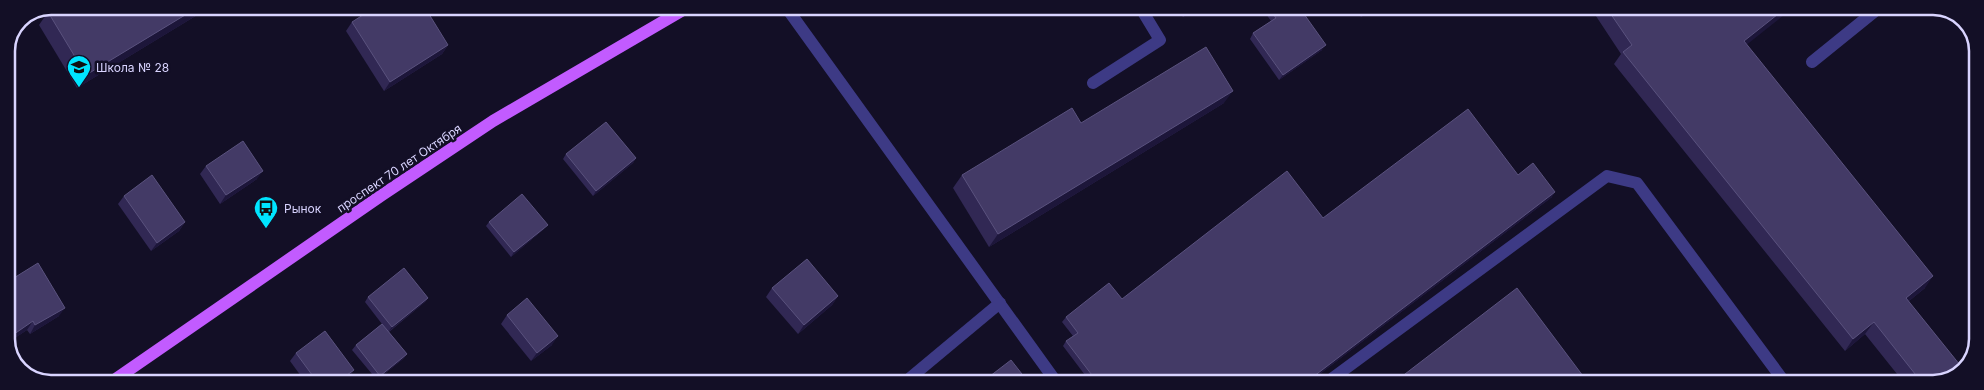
<svg xmlns="http://www.w3.org/2000/svg" width="1984" height="390" viewBox="0 0 1984 390" font-family="Inter,sans-serif">
  <style>
    .lines { fill: none; stroke-linecap: round; stroke-linejoin: round }
    .minor { stroke: #3d3a85; stroke-width: 12 }
    .major { stroke: #c25bff; stroke-width: 12 }
    .wall { fill: #312854 }
    .shaded-wall { fill: #1d163a }
    .building { fill: #433a66; stroke: #5a527e }
    .labels { text-anchor: middle; dominant-baseline: central; stroke-width: 5; stroke-linejoin: round; paint-order: stroke }
    .poi-label { font-size: 12px; fill: #d9d4ff; stroke: #130f26; text-anchor: start }
    .street-label { font-size: 12px; fill: #d9d4ff; stroke: #130f26 }
    .rim { fill: none; stroke: #d9d4ff; stroke-width: 2.5 }
  </style>
  <rect width="100%" height="100%" fill="#130f26"/>
  <g class="lines">
    <g class="minor">
      <path d="M786,7L1057,383"/>
      <path d="M1812,62L1880,7"/>
      <path d="M1093,83L1160,40L1140,7"/>
      <path d="M904,383L1000,303"/>
      <path d="M1326,383L1607,176L1637,183L1786,384"/>
    </g>
    <path class="major" d="M110,383L382,195L493,121L688,7"/>
  </g>
  <g class="wall">
    <path d="M212,6L77,88L39,25L48,12Z"/>
    <path d="M1176,7H1199L1183,17Z"/>
    <path d="M1261,7H1299L1322,50L1279,80L1250,39L1253,33L1271,21Z"/>
    <path d="M1354,7H1377L1361,17Z"/>
    <path d="M1590,7H1674L1676,10L1746,45L1925,288L1909,301L1933,384H1905L1865,334L1845,351L1614,64L1621,54Z"/>
    <path d="M352,22L448,45L442,54L384,91L346,31Z"/>
    <path d="M1224,103L989,247L953,188L962,175L1081,123Z"/>
    <path d="M566,154L636,158L633,163L593,196L563,159Z"/>
    <path d="M206,166L257,179L220,204L200,174Z"/>
    <path d="M1518,175L1552,197L1308,383H1091L1063,346L1066,341L1073,336L1062,322L1066,317Z"/>
    <path d="M124,196L185,222L179,231L151,251L118,204Z"/>
    <path d="M489,222L544,229L511,257L486,226Z"/>
    <path d="M9,281L59,316L30,334L27,330L7,343V284Z"/>
    <path d="M772,288L838,296L832,305L798,334L766,297Z"/>
    <path d="M368,297L428,298L425,302L389,332L407,354L403,359L377,380L352,350L356,345L382,324L365,302Z"/>
    <path d="M507,315L552,345L531,361L501,324Z"/>
    <path d="M296,353L354,370L348,378L342,383H306L290,361Z"/>
  </g>
  <g class="shaded-wall">
    <path d="M200,6H212L77,88L86,75Z"/>
    <path d="M1194,7H1199L1183,17L1187,12Z"/>
    <path d="M1368,7H1377L1361,17Z"/>
    <path d="M1787,7H1794L1735,54L1744,41Z"/>
    <path d="M448,45L442,54L384,91L390,82Z"/>
    <path d="M1326,45L1322,50L1279,80L1283,75Z"/>
    <path d="M1233,91L1224,103L989,247L998,234Z"/>
    <path d="M636,158L633,163L593,196L596,191Z"/>
    <path d="M263,171L257,179L220,204L226,195Z"/>
    <path d="M1555,192L1552,197L1308,383H1305Z"/>
    <path d="M185,222L179,231L151,251L157,243Z"/>
    <path d="M548,225L544,229L511,257L514,252Z"/>
    <path d="M1933,276L1925,288L1898,310L1906,298Z"/>
    <path d="M838,296L832,305L798,334L804,325Z"/>
    <path d="M428,298L425,302L388,332L392,327Z"/>
    <path d="M65,308L59,316L30,334L35,325Z"/>
    <path d="M33,321L27,330L7,343V339Z"/>
    <path d="M1874,322L1865,334L1845,351L1853,339Z"/>
    <path d="M558,336L552,345L531,361L537,353Z"/>
    <path d="M407,354L403,359L377,380L380,376Z"/>
    <path d="M354,370L348,378L342,383H336Z"/>
  </g>
  <g class="building">
    <path d="M58,6H200L86,75L48,12Z"/>
    <path d="M377,6H424L448,45L390,82L352,22Z"/>
    <path d="M1184,7H1194L1187,12Z"/>
    <path d="M1268,7H1299L1326,45L1283,75L1253,33L1276,18Z"/>
    <path d="M1606,7H1674L1676,10L1679,7H1787L1744,41L1933,276L1906,298L1964,370L1962,373L1933,384H1923L1874,322L1853,339L1623,52L1632,45Z"/>
    <path d="M1206,47L1233,91L998,234L962,175L1072,108L1081,123Z"/>
    <path d="M1468,109L1518,175L1533,163L1555,192L1305,383H1098L1066,341L1078,333L1066,317L1109,283L1122,299L1287,171L1323,218Z"/>
    <path d="M606,122L636,158L596,191L566,154Z"/>
    <path d="M243,141L263,171L226,195L206,166Z"/>
    <path d="M152,175L185,222L157,243L124,196Z"/>
    <path d="M522,194L548,225L514,252L489,222Z"/>
    <path d="M807,259L838,296L804,325L772,288Z"/>
    <path d="M38,263L65,308L35,325L33,321L7,339V288L11,285L9,281Z"/>
    <path d="M404,268L428,298L392,327L368,297Z"/>
    <path d="M1517,288L1589,384H1392Z"/>
    <path d="M527,298L558,336L537,353L507,315Z"/>
    <path d="M382,324L407,354L380,376L356,345Z"/>
    <path d="M325,331L354,370L336,383H318L296,353Z"/>
    <path d="M1011,360L1029,383H981Z"/>
  </g>
  <defs>
    <g id="school-pin" transform="scale(1.25)"><path d="M0 17L-7.5 6A9.5 9.5 0 1 1 7.5 6Z" fill="#00e5ff" stroke="#130f26"/><path d="M0-5L7-2L0 1L-7-2ZM-4 1L0 2.5L4 1V4Q0 6-4 4Z" fill="#111"/></g>
    <g id="bus-pin" transform="scale(1.25)"><path d="M0 17L-7.5 6A9.5 9.5 0 1 1 7.5 6Z" fill="#00e5ff" stroke="#130f26"/><path d="M-5-6H5V4H4V6H2V4H-2V6H-4V4H-5ZM-3.5-4V0h7V-4ZM-3.5 1.2v1.5H-2V1.2ZM2 1.2v1.5H3.5V1.2Z" fill="#111"/></g>
  </defs>
  <g fill-rule="evenodd">
    <use href="#school-pin" x="79" y="67"/>
    <use href="#bus-pin" x="266" y="208"/>
  </g>
  <g class="labels">
    <g class="poi-label">
      <text x="96" y="67">Школа № 28</text>
      <text x="284" y="208">Рынок</text>
    </g>
    <g class="street-label">
      <text transform="translate(399 168) rotate(-34)">проспект 70 лет Октября</text>
    </g>
  </g>
  <path d="M0 0H1984V390H0ZM51 15H1933A36 36 0 0 1 1969 51V339A36 36 0 0 1 1933 375H51A36 36 0 0 1 15 339V51A36 36 0 0 1 51 15Z" fill="#130f26" fill-rule="evenodd"/>
  <path class="rim" d="M51 15H1933A36 36 0 0 1 1969 51V339A36 36 0 0 1 1933 375H51A36 36 0 0 1 15 339V51A36 36 0 0 1 51 15Z"/>
</svg>
